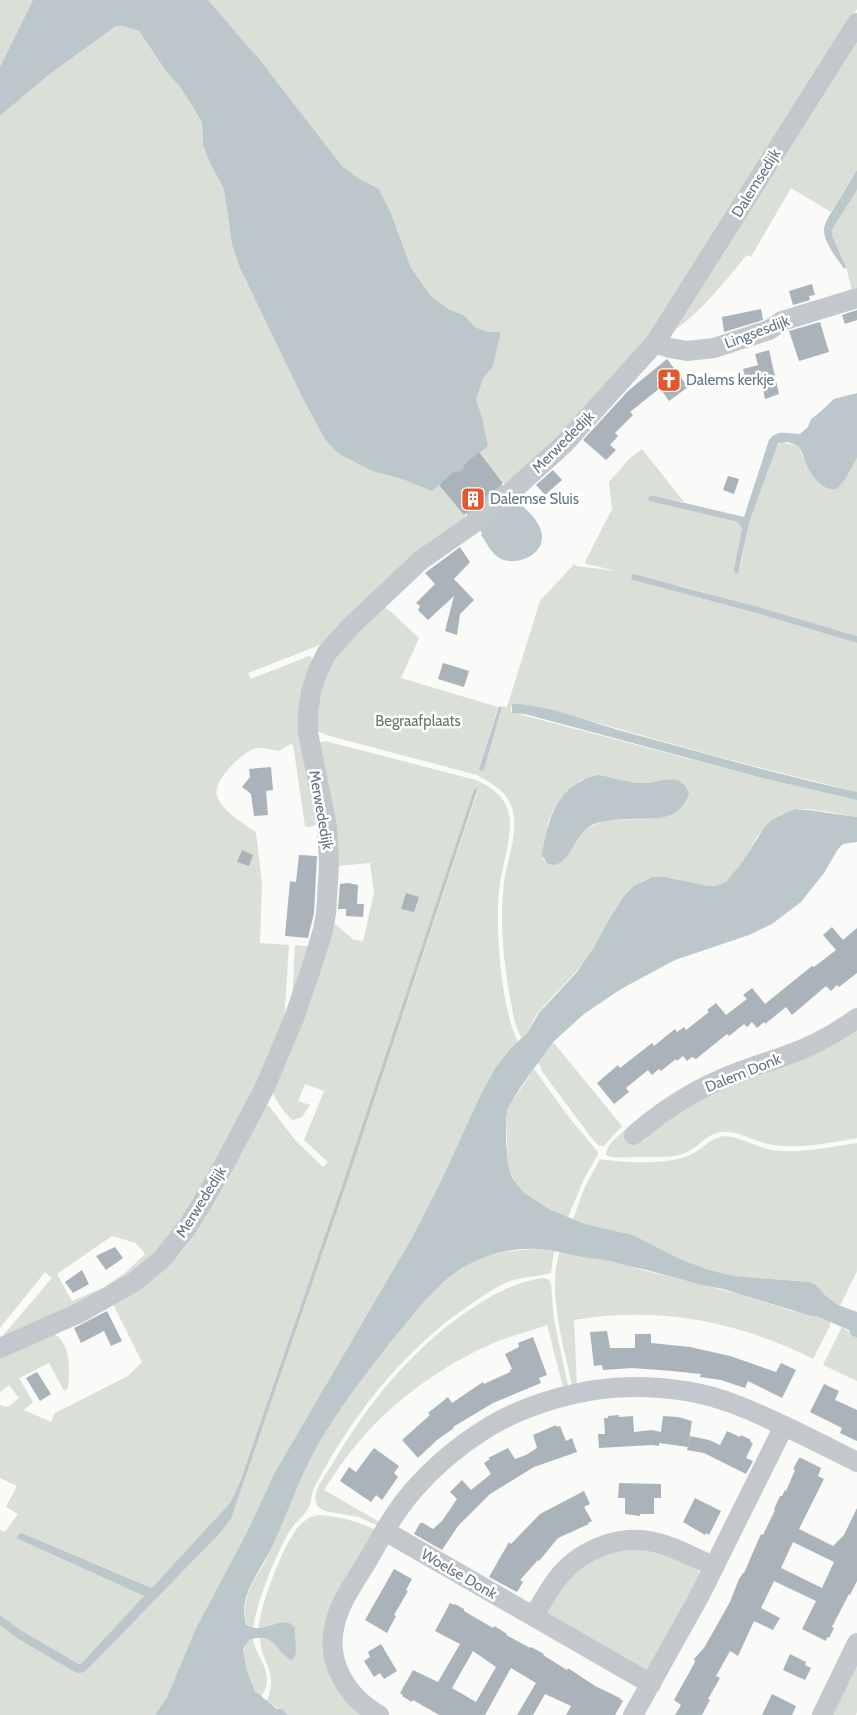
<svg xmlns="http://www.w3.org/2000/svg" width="857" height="1715" viewBox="0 0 857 1715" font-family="Cabin,sans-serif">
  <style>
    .green { fill: #dadfd7; fill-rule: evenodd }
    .water { fill: #bbc7cb }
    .building { fill: #aab3b9; fill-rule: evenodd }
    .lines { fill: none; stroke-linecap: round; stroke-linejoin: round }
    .minor { stroke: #c3c8cc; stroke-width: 20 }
    .labels { text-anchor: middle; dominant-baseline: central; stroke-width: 5; stroke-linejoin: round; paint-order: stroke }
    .street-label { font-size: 15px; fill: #657683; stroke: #fff }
    .poi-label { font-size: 15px; fill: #657683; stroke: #fff; text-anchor: start }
    .park-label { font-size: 15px; fill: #687a64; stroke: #fff }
  </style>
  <rect width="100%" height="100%" fill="#fafaf8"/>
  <g class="green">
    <path d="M0,0H33L0,67Z"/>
    <path d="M208,0H857V9L663,317L639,350L607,387L507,487L479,452L488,446L482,417L476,399L483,379L493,366L501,332H486L475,327L464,315L450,310L431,296L411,268L391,213L379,189L358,178L342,166L260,60Z"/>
    <path d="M116,26H123L139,31L166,71L181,88L202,122L203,145L210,163L224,189L232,245L240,268L302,397L326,441L372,471L402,479L432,490L439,485L467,518L325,643L248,673L251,679L309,656L314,659L317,824L311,827L305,826L293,744L288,745L279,751C272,750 263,747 256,748C242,752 212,781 217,796C221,810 244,824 256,832L262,884L260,943L289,945L284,1024L233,1137L162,1251L109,1291L106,1286L126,1272L145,1254L136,1243L112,1236L57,1274L72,1301L100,1289L103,1295L0,1339L52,1278L45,1272L0,1328V116L50,74Z"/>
    <path d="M857,29V170L831,212L791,188L751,257L747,255C722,284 700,315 667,335Z"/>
    <path d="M857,190V293L853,294L846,267L832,235L833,228Z"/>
    <path d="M781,442L798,446L805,461L819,483L837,489L846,478L857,458V636L681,586L633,580L756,613L857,643V792L719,757L559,712L514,704L511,707V712L766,779L857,800V817C844,815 805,806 793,810C788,813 782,817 777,820C769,825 763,829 757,837C748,851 741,869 727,881C705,900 669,865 643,881C616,898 609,925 593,950C577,974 556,991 538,1013C532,1021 529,1031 522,1038C514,1026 513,1012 510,998C503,958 499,917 505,876C509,855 519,829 512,808C506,790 492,784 477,775L330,736L317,731L314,722L328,663L384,607L390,611L419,638L401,678L498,707L479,769L484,770L500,713V706L507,707L540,601L574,564L576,566L617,571L586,564L585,562L612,509L609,482L628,460L642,449L684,502L651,495L648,498L649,501L738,522L742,529L740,568L750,520L775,447ZM610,777L625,782L645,783L655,782L689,794C676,828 636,816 607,821C592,824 581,831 573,844C572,847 572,850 570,851C566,855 550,859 544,861L542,856L548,822L553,811L562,798L581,780Z"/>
    <path d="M325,741L476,780C490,786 503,795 508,810C515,831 501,868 499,890C495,927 501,1009 518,1042L509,1050L481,1094L440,1183L413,1236L275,1472L247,1532L196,1628L167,1697L155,1715H0V1625L18,1639L75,1672H85L221,1532L231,1519L346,1185L478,790V788L474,789L343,1183L240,1482L230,1503L153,1588L22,1533L18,1534L17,1537L18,1539L144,1596L84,1662L79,1664L19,1629L0,1615V1530L5,1532L18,1514L6,1507L17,1486L0,1478V1404L2,1406L8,1407L19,1398L9,1385L0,1392V1355L52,1333C71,1341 70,1370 68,1388L64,1391L49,1363L19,1378L33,1402L24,1410L51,1422L55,1413L128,1376L142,1362L111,1300L132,1289L266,1104L270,1107L295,1140L323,1167L328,1162L304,1140L324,1091L305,1084L298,1101L310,1105L302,1117L293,1120C284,1113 276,1101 272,1090L335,924L354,940L363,941L374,893L370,863L337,866L318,743Z"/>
    <path d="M295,945L313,947L292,1003Z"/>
    <path d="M857,1025V1138C830,1143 801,1149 773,1145C756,1143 739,1130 721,1132C709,1133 700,1145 689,1151C672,1160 654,1156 636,1157C626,1157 615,1159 606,1155C606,1145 618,1136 625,1130L637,1145L646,1139V1132L682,1107Z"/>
    <path d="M553,1042L622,1126L604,1146L598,1145L590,1136L541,1070L542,1069L538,1062Z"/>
    <path d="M534,1069L571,1120L597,1151L598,1154L584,1179L568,1217L551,1210L524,1193L512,1178L508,1164L506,1118L508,1108Z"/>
    <path d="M724,1136C740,1137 756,1147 772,1150C800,1154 830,1147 857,1143V1271L840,1306L809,1282L734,1276L709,1270L680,1259L633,1235L585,1224L573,1219L584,1189L600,1159C624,1163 667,1165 690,1155C702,1150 710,1138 724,1136Z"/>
    <path d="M537,1249L554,1251L551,1273C537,1277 525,1276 510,1281C494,1288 479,1298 464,1309C400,1354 353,1415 316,1484C311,1492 312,1501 308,1509C303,1517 294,1523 289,1532C274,1558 258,1599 253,1628C237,1623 247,1595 252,1584C256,1575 263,1567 267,1558C283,1524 295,1488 313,1454C334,1412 366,1373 395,1337C415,1312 434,1287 461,1269C482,1254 511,1250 537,1249Z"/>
    <path d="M560,1252L614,1261L627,1266L743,1295L782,1308L811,1316H816L830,1321V1326L813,1359C738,1321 657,1306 574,1320L577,1388L573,1389C565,1352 546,1288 560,1252Z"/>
    <path d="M544,1278L549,1280L551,1284L554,1320L569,1390L564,1391L547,1325C528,1332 507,1337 489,1345C434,1370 385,1407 348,1455C339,1466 332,1478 324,1490L383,1524L381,1527L359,1517L325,1511L318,1507C309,1494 326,1475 333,1463C367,1405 409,1352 465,1313C490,1296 513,1282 544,1278Z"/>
    <path d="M842,1327L857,1338V1381L823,1365Z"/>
    <path d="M318,1515C340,1516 359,1522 378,1531L328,1635L369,1715H288L267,1701C279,1667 261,1665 260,1638C272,1638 280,1648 287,1657L294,1643L295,1628L285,1622L259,1629C259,1608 285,1539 301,1524C306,1519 312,1516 318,1515Z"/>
    <path d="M638,1547C659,1550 687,1554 700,1573L697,1585L647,1672L545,1614L548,1601L587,1559Z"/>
    <path d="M253,1638C254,1654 271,1668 266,1686C265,1691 263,1692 261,1697C249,1687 233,1645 253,1638Z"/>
    <path d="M857,1655V1712L856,1715H828Z"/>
  </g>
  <g class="water">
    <path d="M33,0H208L260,60L342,166L358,178L379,189L391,213L411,268L431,296L450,310L464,315L475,327L487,332H501L493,366L483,379L476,399L482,417L488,446L478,454L518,505L520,504C528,511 536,518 540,528C550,551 521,567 501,559C491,554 487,543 481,535L482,533L441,483L432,491L402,479L372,471L338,453L326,441L302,397L240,268L232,245L224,189L210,163L203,145L202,122L181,88L166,71L139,31L123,26H116L50,74L0,116V67Z"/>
    <path d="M857,170V190L833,228L832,235L846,267L844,269C837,258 824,243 824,230C824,226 826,222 828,218Z"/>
    <path d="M857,393V458L846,478L837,489C822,492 810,474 805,461C803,455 802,451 798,446L788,442L778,443L750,520L738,573H735L734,570L742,529L738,522L649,501L648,498L651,495L744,517L769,440C777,429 788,434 800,434L808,427L811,419L820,412L834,399Z"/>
    <path d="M633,574L758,607L857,636V643L756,613L633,580L631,579Z"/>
    <path d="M512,704C549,705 587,721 622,731C700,752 778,775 857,792V800L766,779L525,714L512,713Z"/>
    <path d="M499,706L501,708L500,713L484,770L481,771L479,769Z"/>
    <path d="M598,775C614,777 628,784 645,783C655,783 666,778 676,780C683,782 687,787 689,794C678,823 654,818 628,819C617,819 607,821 597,823C574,830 574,859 555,865L548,864L542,856C547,819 558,784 598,775Z"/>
    <path d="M478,788L346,1185L231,1519L221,1532L85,1672L78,1673L75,1672L18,1639L0,1625V1615L19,1629L79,1664L82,1663L144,1596L18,1539L17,1537L18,1534L22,1533L152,1588L230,1503L240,1482L343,1183L474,789Z"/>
    <path d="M795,809L808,810L857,817V842L843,844L838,849L824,873L801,902L772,924L749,935L675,960L621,989L584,1014L553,1042L520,1088L508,1108L506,1118V1140L508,1164L512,1178L524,1193L551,1210L585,1224L633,1235L680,1259L709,1270L734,1276L809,1282L816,1285L824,1294L838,1305L857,1312V1338L851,1335L849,1330L816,1316H811L723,1289L702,1285L643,1269L627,1266C612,1260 598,1259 583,1257C568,1254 553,1250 538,1249C513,1247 483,1255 462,1268C436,1285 417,1310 398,1333C368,1371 336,1410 313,1454C297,1484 286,1517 272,1547C261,1570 237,1597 246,1624C263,1638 283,1611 295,1628C294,1638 298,1651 294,1658L291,1660C275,1650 273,1631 249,1640L243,1649L247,1672L255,1691L277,1709H282L288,1715H155L167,1697L196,1628L247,1532L275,1472L413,1236L440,1183L481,1094L495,1069L509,1050L527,1033L539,1013L577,972L593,949L611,916L625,895L634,886L652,877H665L708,886H716L726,882L741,864L764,828L772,820Z"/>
  </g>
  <g class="building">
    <path d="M812,284L815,295L809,296L810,300L793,305L789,291Z"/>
    <path d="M761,309L763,320L724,332L722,317Z"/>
    <path d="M857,310V320L845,324L842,315Z"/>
    <path d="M820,322L829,352L799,361L789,331Z"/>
    <path d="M769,350L779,394L765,399L762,385L757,386L756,383L747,386L743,369L758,365L755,354Z"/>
    <path d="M667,359L688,387L669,401L660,388L630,412L633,415L615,433L618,436L610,445L616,450L606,460L583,440L628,391Z"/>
    <path d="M479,452L503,483L464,515L439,485L452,473L462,471L465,464Z"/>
    <path d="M553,470L562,480L545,495L536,485Z"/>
    <path d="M728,476L739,479L734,494L723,490Z"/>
    <path d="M460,547L470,562L454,579L474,600L460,614L457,635L445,631L454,596L428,620L418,610L420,606L416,603L435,584L425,573Z"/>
    <path d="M443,663L469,671L464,687L438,679Z"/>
    <path d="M271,767L273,790L266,791L268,815L254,816L251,794L242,787L250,777L249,769Z"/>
    <path d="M242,850L253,855L249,866L237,862Z"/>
    <path d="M299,855L317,856L314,913L308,938L285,936L290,881L296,882Z"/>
    <path d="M348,883L358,885L357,904H364L363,917L346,916V909H338L340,884Z"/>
    <path d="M406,893L419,897L414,912L401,909Z"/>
    <path d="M832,927L843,940L857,928V973L839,987L837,985L831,991L826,986L792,1015L786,1007L765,1024L764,1022L757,1028L752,1022L747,1027L744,1024L729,1036L727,1034L696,1059L692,1057L687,1061L683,1056L677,1061L676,1059L661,1071L659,1069L652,1075L648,1070L626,1088L629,1092L614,1104L597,1083L618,1065L620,1068L652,1043L654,1046L675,1029L677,1032L684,1027L686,1030L709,1012L707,1010L716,1003L726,1015L747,999L743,995L752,988L765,1004L812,966L814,967L836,950L823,935Z"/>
    <path d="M115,1247L123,1258L106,1270L96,1256Z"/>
    <path d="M82,1270L89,1284L73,1293L65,1282Z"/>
    <path d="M107,1311L122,1341L111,1346L104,1331L81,1343L74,1328Z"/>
    <path d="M607,1331L610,1348H635V1334H651V1343L690,1347L730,1356L776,1372L781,1363L796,1370L782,1398L748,1381L745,1388L721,1380L700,1377L701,1374L672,1371L632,1368L603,1370L602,1365L594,1366L590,1332Z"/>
    <path d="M533,1337L547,1375L539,1378L541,1383L493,1403L453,1427L454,1428L437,1440L418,1458L402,1440L430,1415L428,1413L448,1397L452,1403L483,1382L484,1384L510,1372V1370L512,1369L505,1354L519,1347L518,1343Z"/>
    <path d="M37,1372L51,1394L40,1401L26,1378Z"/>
    <path d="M824,1384L839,1391L835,1400L857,1410V1441L840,1433L842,1428L810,1412Z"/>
    <path d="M619,1415V1417L633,1416L634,1432L652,1430L661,1432L663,1416L678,1417L692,1421L688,1447L659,1443V1446L652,1445L599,1448L598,1434H605L604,1418H608V1416Z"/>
    <path d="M556,1425L557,1427L560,1426L566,1441L572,1438L577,1452L534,1467L490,1494L458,1526L442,1550L414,1534L420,1523H423L433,1529L442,1521L457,1499L450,1492L462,1480L471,1490L491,1474L484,1463L490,1459L488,1458L508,1448L515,1459L526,1455L537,1448L533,1435Z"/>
    <path d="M727,1431L740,1437L741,1435L751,1440L750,1442L753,1443L746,1458L753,1461L746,1474L704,1453L687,1450L690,1436L709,1440L720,1445Z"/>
    <path d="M374,1448L399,1466L394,1473L398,1477L382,1500L376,1495L371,1502L340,1481L349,1467L356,1472Z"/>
    <path d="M799,1458H801L821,1468L818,1476L824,1479L799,1529L833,1546L844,1535L857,1508V1581L850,1595L849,1594L832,1627L834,1628L829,1638L827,1637L826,1641L802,1629L816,1601L774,1581L761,1608L780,1618L773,1630L754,1621L738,1656L730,1651L716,1676L720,1678L708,1699L710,1700L702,1715H675L681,1705L674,1700L695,1662L694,1659L704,1648L730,1602L739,1579L743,1573H744L761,1534L763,1535L775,1510L774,1509L780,1496H782L785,1490L786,1491L795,1470L793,1469ZM793,1542L834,1562L822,1588L781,1568Z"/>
    <path d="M619,1483L661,1484V1498H654V1514H640V1516L625,1514V1498H618Z"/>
    <path d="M584,1491L590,1504L584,1507L592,1521L588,1523L589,1524L558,1538L539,1561L538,1560L520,1580L523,1582L517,1592L489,1577L509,1542L511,1544L540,1514Z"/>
    <path d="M695,1498L721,1511L709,1535L706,1533L705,1535L683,1522Z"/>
    <path d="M394,1569L412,1579L406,1590L408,1591L394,1615L396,1616L387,1633L365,1620Z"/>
    <path d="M450,1603L454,1605L455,1604L464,1609V1611L493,1628L494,1626L501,1630L507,1634L506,1635L530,1648L531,1647L544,1654L543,1655L567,1670L568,1668L595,1686L620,1698V1699L623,1701L615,1715H566L571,1706L545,1694L533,1715H517L536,1683L511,1668L485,1715H439L413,1700L412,1702L402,1696L403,1695L400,1693L413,1670L438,1682L460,1644L435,1631ZM473,1651L496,1667L476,1702L452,1688Z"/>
    <path d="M381,1644L397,1671L384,1679L380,1673L374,1677L364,1661L370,1657L368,1652Z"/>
    <path d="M790,1654L806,1662L805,1665L811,1668L805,1680L783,1670Z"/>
    <path d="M772,1694L796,1706L792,1715H762Z"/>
  </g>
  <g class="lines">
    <g class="minor">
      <path d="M655,343L670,348L687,351L714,348L769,330L782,321L857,298"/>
      <path d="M634,1135C664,1109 701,1086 739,1072C753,1066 768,1062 782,1057C809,1048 834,1035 857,1018"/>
      <path d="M0,1348L81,1312L134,1282L162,1259L188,1226L201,1205L224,1165L265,1087L294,1018L313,963L323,930L326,914L329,865L327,826L308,733V712L311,692L317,673L326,654L351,626L421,560L470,526L512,491L564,444L655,343L857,23"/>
      <path d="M385,1531L651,1684"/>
      <path d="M534,1616C542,1602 550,1587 561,1574C584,1548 623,1533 658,1543C678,1548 696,1559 714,1566"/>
      <path d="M379,1715C347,1697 325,1662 335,1624C340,1601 356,1580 368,1560C381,1537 394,1513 411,1493C434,1466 462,1443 492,1425C532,1402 587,1387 633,1387C667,1387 703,1392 734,1404C776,1420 817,1442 857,1462"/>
      <path d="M633,1715L700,1595L784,1426"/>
      <path d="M822,1715L857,1643"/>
    </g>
  </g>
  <defs>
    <g id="church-square" transform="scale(1.25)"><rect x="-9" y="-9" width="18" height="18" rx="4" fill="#e4572e" stroke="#fff"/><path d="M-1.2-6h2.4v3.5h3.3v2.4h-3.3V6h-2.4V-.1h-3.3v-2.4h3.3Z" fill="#fff"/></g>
    <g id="building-square" transform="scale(1.25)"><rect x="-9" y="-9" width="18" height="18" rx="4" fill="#e4572e" stroke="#fff"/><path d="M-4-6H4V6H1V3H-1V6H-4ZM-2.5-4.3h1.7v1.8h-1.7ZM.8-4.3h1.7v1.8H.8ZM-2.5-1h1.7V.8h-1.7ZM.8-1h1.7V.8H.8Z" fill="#fff"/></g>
  </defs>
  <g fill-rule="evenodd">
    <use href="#church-square" x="669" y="380"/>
    <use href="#building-square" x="473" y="499"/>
  </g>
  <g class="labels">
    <g class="street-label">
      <text transform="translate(756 183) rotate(-58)">Dalemsedijk</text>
      <text transform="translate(757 332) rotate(-21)">Lingsesdijk</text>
      <text transform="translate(563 442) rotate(-45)">Merwededijk</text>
      <text transform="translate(321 810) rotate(80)">Merwededijk</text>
      <text transform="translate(743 1073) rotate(-22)">Dalem Donk</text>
      <text transform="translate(201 1202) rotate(-58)">Merwededijk</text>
      <text transform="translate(459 1574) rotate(30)">Woelse Donk</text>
    </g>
    <g class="poi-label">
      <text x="686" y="380">Dalems kerkje</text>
      <text x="490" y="499">Dalemse Sluis</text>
    </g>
    <g class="park-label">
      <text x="418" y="721">Begraafplaats</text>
    </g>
  </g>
</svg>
